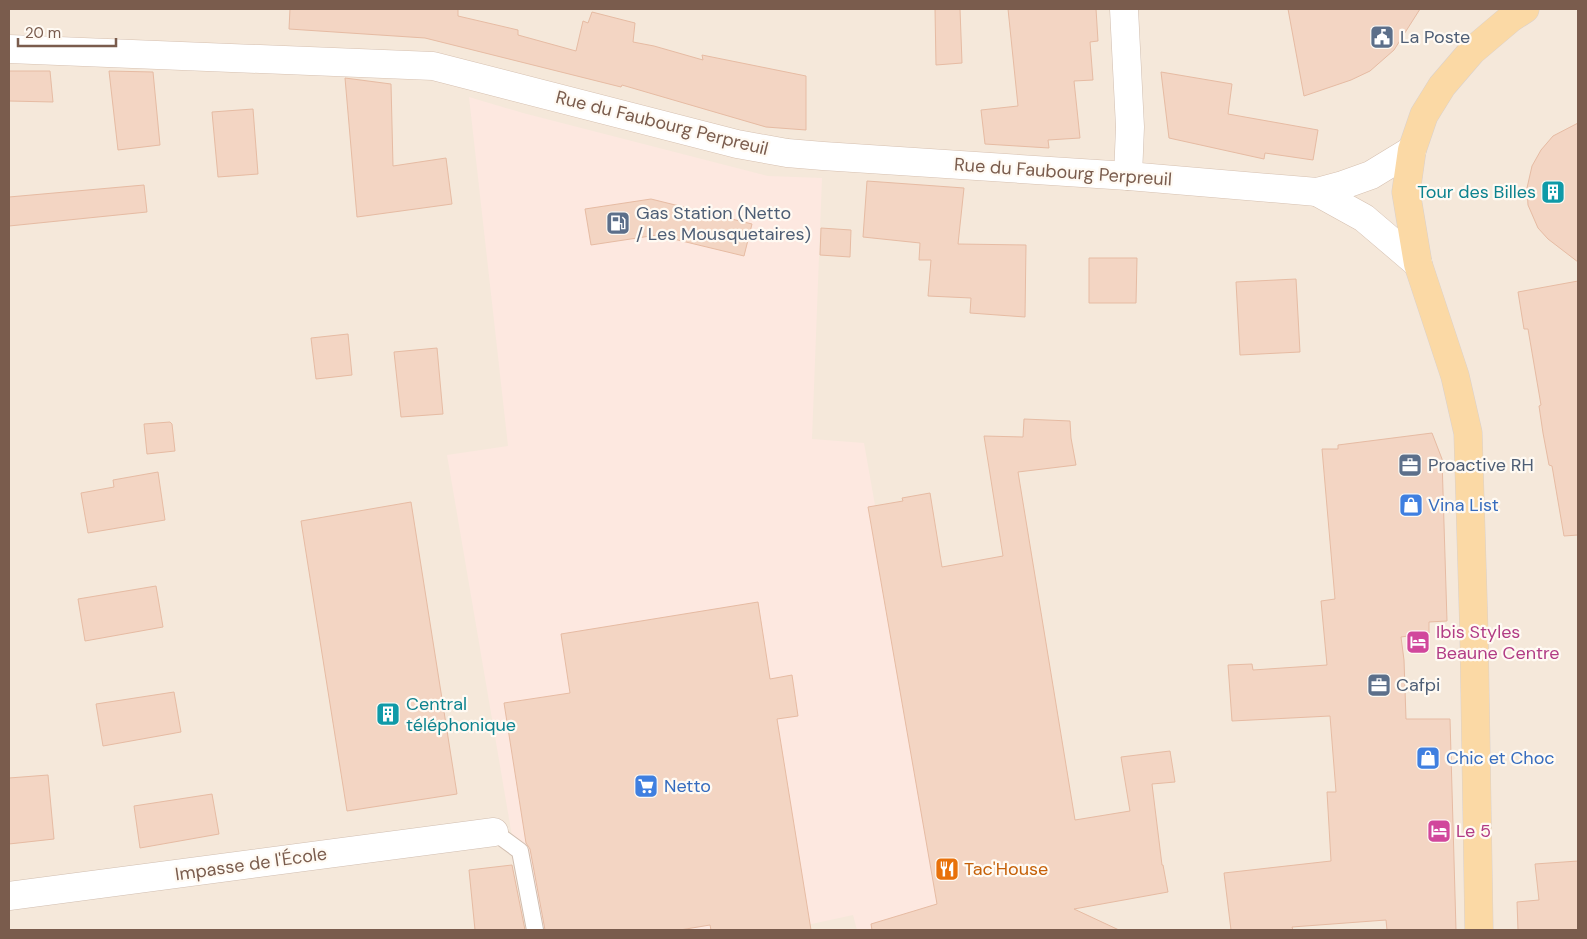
<svg xmlns="http://www.w3.org/2000/svg" width="1587" height="939" viewBox="0 0 1587 939" font-family="'DM Sans',sans-serif">
  <style>
    .residential { fill: #f5e8da }
    .commercial { fill: #fde8e0 }
    .building { fill: #f3d5c3; stroke: #e6bba3 }
    .lines { fill: none; stroke-linecap: round; stroke-linejoin: round }
    .service-casing { stroke: #d1beb0; stroke-width: 18 }
    .minor-casing { stroke: #d1beb0; stroke-width: 29 }
    .secondary-casing { stroke: #d6c0b0; stroke-width: 29 }
    .primary-casing { stroke: #dad1cd; stroke-width: 29 }
    .service { stroke: #fff; stroke-width: 16 }
    .minor { stroke: #fff; stroke-width: 28 }
    .secondary { stroke: #fff; stroke-width: 28 }
    .primary { stroke: #fbd9a5; stroke-width: 28 }
    .labels { text-anchor: middle; dominant-baseline: central; stroke-width: 4.5; stroke-linejoin: round; paint-order: stroke }
    .service-label { font-size: 18px; fill: #4e5e75; stroke: #fffaf3; text-anchor: start }
    .street-label { font-size: 18px; fill: #7a5c4d; stroke: #fffaf3 }
    .culture-label { font-size: 18px; fill: #0d838f; stroke: #fffaf3; text-anchor: end }
    .shop-label { font-size: 18px; fill: #366cbe; stroke: #fffaf3; text-anchor: start }
    .hotel-label { font-size: 18px; fill: #b23c85; stroke: #fffaf3; text-anchor: start }
    .food-label { font-size: 18px; fill: #c56008; stroke: #fffaf3; text-anchor: start }
  </style>
  <rect width="100%" height="100%" fill="#fdf6ec"/>
  <rect class="residential" x="9" y="9" width="1569" height="921"/>
  <path class="commercial" d="M469,97L523,113L768,176L822,178L812,439L864,443L950,930H857L853,915L784,930H528L447,455L508,446Z"/>
  <g class="building">
    <path d="M290,9H458V16L518,30V35L576,51L583,21L588,23L592,12L635,23L633,42L654,46L703,60L702,55L806,76V130L766,127L622,85L621,87L425,38L289,29Z"/>
    <path d="M935,9H960L962,63L936,65Z"/>
    <path d="M1008,9H1096L1098,41L1090,42L1093,80L1074,81L1080,138L1048,140L1049,148L985,144L981,110L1018,106Z"/>
    <path d="M1288,9H1420L1394,50L1370,71L1351,80L1304,96Z"/>
    <path d="M9,71H50L53,102L9,101Z"/>
    <path d="M109,71L153,72L160,145L118,150Z"/>
    <path d="M1161,72L1232,84L1228,114L1318,130L1313,160L1265,153L1264,159L1169,138Z"/>
    <path d="M345,78L391,84L393,166L446,158L452,204L357,217Z"/>
    <path d="M253,109L258,174L218,177L212,112Z"/>
    <path d="M1578,123V262L1548,239L1538,228L1528,205L1527,188L1532,166L1541,150L1553,136Z"/>
    <path d="M867,181L964,188L958,244L1026,245L1025,317L970,313L971,298L928,296L931,260H919L920,243L863,237Z"/>
    <path d="M144,185L147,212L9,226V197Z"/>
    <path d="M651,199L752,224L744,256L657,235L591,245L585,209Z"/>
    <path d="M821,228L851,230L850,257L820,255Z"/>
    <path d="M1089,258H1137L1136,303H1089Z"/>
    <path d="M1296,279L1300,352L1240,355L1236,282Z"/>
    <path d="M1578,281V535L1564,536L1552,466L1549,465L1543,433L1539,406L1541,405L1528,329H1524L1518,292Z"/>
    <path d="M348,334L352,375L316,379L311,338Z"/>
    <path d="M437,348L443,414L401,417L394,352Z"/>
    <path d="M1024,419L1070,421L1071,438L1076,465L1018,472L1075,820L1130,811L1121,757L1170,751L1175,782L1152,784L1162,865H1163L1168,892L1074,909L1119,930H872L871,924L937,904L868,507L903,501L902,498L930,493L942,567L1003,556L984,436L1023,437Z"/>
    <path d="M170,422L172,424L175,451L147,454L144,424Z"/>
    <path d="M1432,433L1442,459L1447,621L1429,622V633L1401,637L1404,660L1406,719H1450L1456,930H1387L1386,920L1292,927L1293,930H1231L1224,873L1331,861L1327,792H1336L1330,716L1232,721L1228,665L1252,664L1253,670L1327,665L1321,601L1335,599L1322,449H1338V445Z"/>
    <path d="M158,472L165,520L88,533L81,493L114,487L113,480Z"/>
    <path d="M411,502L457,794L347,811L301,521Z"/>
    <path d="M156,586L163,627L85,641L78,599Z"/>
    <path d="M758,602L770,679L792,675L798,716L777,719L811,930H711L710,925L680,930H545L530,849L526,843L504,703L570,693L561,634Z"/>
    <path d="M174,692L181,732L103,746L96,704Z"/>
    <path d="M48,775L54,839L9,844V778Z"/>
    <path d="M212,794L219,834L140,848L134,806Z"/>
    <path d="M1578,861V930H1518L1517,902L1539,900L1535,864Z"/>
    <path d="M512,865L525,930H475L469,870Z"/>
  </g>
  <g class="lines">
    <g class="service-casing">
      <path id="service" d="M494,832L520,851L535,930"/>
    </g>
    <g class="minor-casing">
      <g id="minor">
        <path d="M1124,9L1130,127L1128,176"/>
        <path d="M9,896L494,832"/>
      </g>
    </g>
    <g class="secondary-casing">
      <g id="secondary">
        <path d="M9,49L433,66L737,144L787,153L823,156L1128,176L1317,192L1343,185L1371,175L1412,150"/>
        <path d="M1317,192L1364,218L1418,264"/>
      </g>
    </g>
    <g class="primary-casing">
      <path id="primary" d="M1479,930L1474,634L1468,433L1455,376L1418,264L1406,192L1412,150L1424,115L1442,86L1472,51L1511,18L1525,9"/>
    </g>
    <use href="#service" class="service"/>
    <use href="#minor" class="minor"/>
    <use href="#secondary" class="secondary"/>
    <use href="#primary" class="primary"/>
  </g>
  <defs>
    <g id="civic-square" transform="scale(1.25)"><rect x="-9" y="-9" width="18" height="18" rx="4" fill="#5c6f8a" stroke="#fffaf3"/><path d="M-.6-6.5H3V-4.5H.6V-3L4-1V1h2V6H-6V1h2V-1L-.6-3ZM-1.2 2.5V6h2.4V2.5Z" fill="#fff"/></g>
    <g id="building-square" transform="scale(1.25)"><rect x="-9" y="-9" width="18" height="18" rx="4" fill="#0f9aa8" stroke="#fffaf3"/><path d="M-4-6H4V6H1V3H-1V6H-4ZM-2.5-4.3h1.7v1.8h-1.7ZM.8-4.3h1.7v1.8H.8ZM-2.5-1h1.7V.8h-1.7ZM.8-1h1.7V.8H.8Z" fill="#fff"/></g>
    <g id="fuel-square" transform="scale(1.25)"><rect x="-9" y="-9" width="18" height="18" rx="4" fill="#5c6f8a" stroke="#fffaf3"/><path d="M-5.5-6h7V0h2V4h1.3V-2.5L3-4.5l.8-.8L6-3V5H2.5V1h-1V6h-7ZM-4.2-4.7v3.2H.2V-4.7Z" fill="#fff"/></g>
    <g id="office-square" transform="scale(1.25)"><rect x="-9" y="-9" width="18" height="18" rx="4" fill="#5c6f8a" stroke="#fffaf3"/><path d="M-6-3h4V-5.5h4V-3h4V5H-6ZM-1-4.5V-3h2v-1.5ZM-6 0V1H6V0Z" fill="#fff"/></g>
    <g id="shop-square" transform="scale(1.25)"><rect x="-9" y="-9" width="18" height="18" rx="4" fill="#3f7fe0" stroke="#fffaf3"/><path d="M-5-2.5h2.3a2.7 3.5 0 0 1 5.4 0H5L5.5 6h-11ZM-1.5-2.5h3a1.5 2.3 0 0 0-3 0Z" fill="#fff"/></g>
    <g id="hotel-square" transform="scale(1.25)"><rect x="-9" y="-9" width="18" height="18" rx="4" fill="#d1479c" stroke="#fffaf3"/><path d="M-6-4.5h1.5V1H6V5H4.5V3h-9V5H-6ZM-4 0a1.8 1.8 0 1 1 3.6 0ZM.5 0V-2.5h3Q6-2.5 6 0Z" fill="#fff"/></g>
    <g id="supermarket-square" transform="scale(1.25)"><rect x="-9" y="-9" width="18" height="18" rx="4" fill="#3f7fe0" stroke="#fffaf3"/><path d="M-6-5.5h2.5l.6 2H6L4.5 2H-2.5L-4.4-4H-6ZM-1.5 3.2a1.3 1.3 0 1 0 .1 0ZM3 3.2a1.3 1.3 0 1 0 .1 0Z" fill="#fff"/></g>
    <g id="restaurant-square" transform="scale(1.25)"><rect x="-9" y="-9" width="18" height="18" rx="4" fill="#e8710a" stroke="#fffaf3"/><path d="M-5-6h1v4h1v-4h1v4h1v-4h1v5L-1.5 .5V6h-2V.5L-5-1ZM5-6V6H3V1.5H1.5Q1.5-4 5-6Z" fill="#fff"/></g>
  </defs>
  <g fill-rule="evenodd">
    <use href="#civic-square" x="1382" y="37"/>
    <use href="#building-square" x="1553" y="192"/>
    <use href="#fuel-square" x="618" y="223"/>
    <use href="#office-square" x="1410" y="465"/>
    <use href="#shop-square" x="1411" y="505"/>
    <use href="#hotel-square" x="1418" y="642"/>
    <use href="#office-square" x="1379" y="685"/>
    <use href="#building-square" x="388" y="714"/>
    <use href="#shop-square" x="1428" y="758"/>
    <use href="#supermarket-square" x="646" y="786"/>
    <use href="#hotel-square" x="1439" y="831"/>
    <use href="#restaurant-square" x="947" y="869"/>
  </g>
  <g class="labels">
    <g class="service-label">
      <text x="1400" y="37">La Poste</text>
      <text x="636" y="213">Gas Station (Netto<tspan x="636" dy="21">/ Les Mousquetaires)</tspan></text>
      <text x="1428" y="465">Proactive RH</text>
      <text x="1396" y="685">Cafpi</text>
    </g>
    <g class="street-label">
      <text transform="translate(662 123) rotate(14)">Rue du Faubourg Perpreuil</text>
      <text transform="translate(1063 172) rotate(4)">Rue du Faubourg Perpreuil</text>
      <text transform="translate(251 864) rotate(-8)">Impasse de l'École</text>
    </g>
    <g class="culture-label">
      <text x="1536" y="192">Tour des Billes</text>
      <text x="406" y="704" text-anchor="start">Central<tspan x="406" dy="21">téléphonique</tspan></text>
    </g>
    <g class="shop-label">
      <text x="1428" y="505">Vina List</text>
      <text x="1446" y="758">Chic et Choc</text>
      <text x="664" y="786">Netto</text>
    </g>
    <g class="hotel-label">
      <text x="1436" y="632">Ibis Styles<tspan x="1436" dy="21">Beaune Centre</tspan></text>
      <text x="1456" y="831">Le 5</text>
    </g>
    <g class="food-label">
      <text x="964" y="869">Tac'House</text>
    </g>
  </g>
  <rect width="1587" height="939" fill="none" stroke="#7a5c4d" stroke-width="20"/>
  <path d="M18 38v8h98v-8" fill="none" stroke="#7a5c4d" stroke-width="2.5"/>
  <text x="25" y="38" font-size="15" fill="#7a5c4d" stroke="#fffaf3" stroke-width="4" paint-order="stroke">20 m</text>
</svg>
